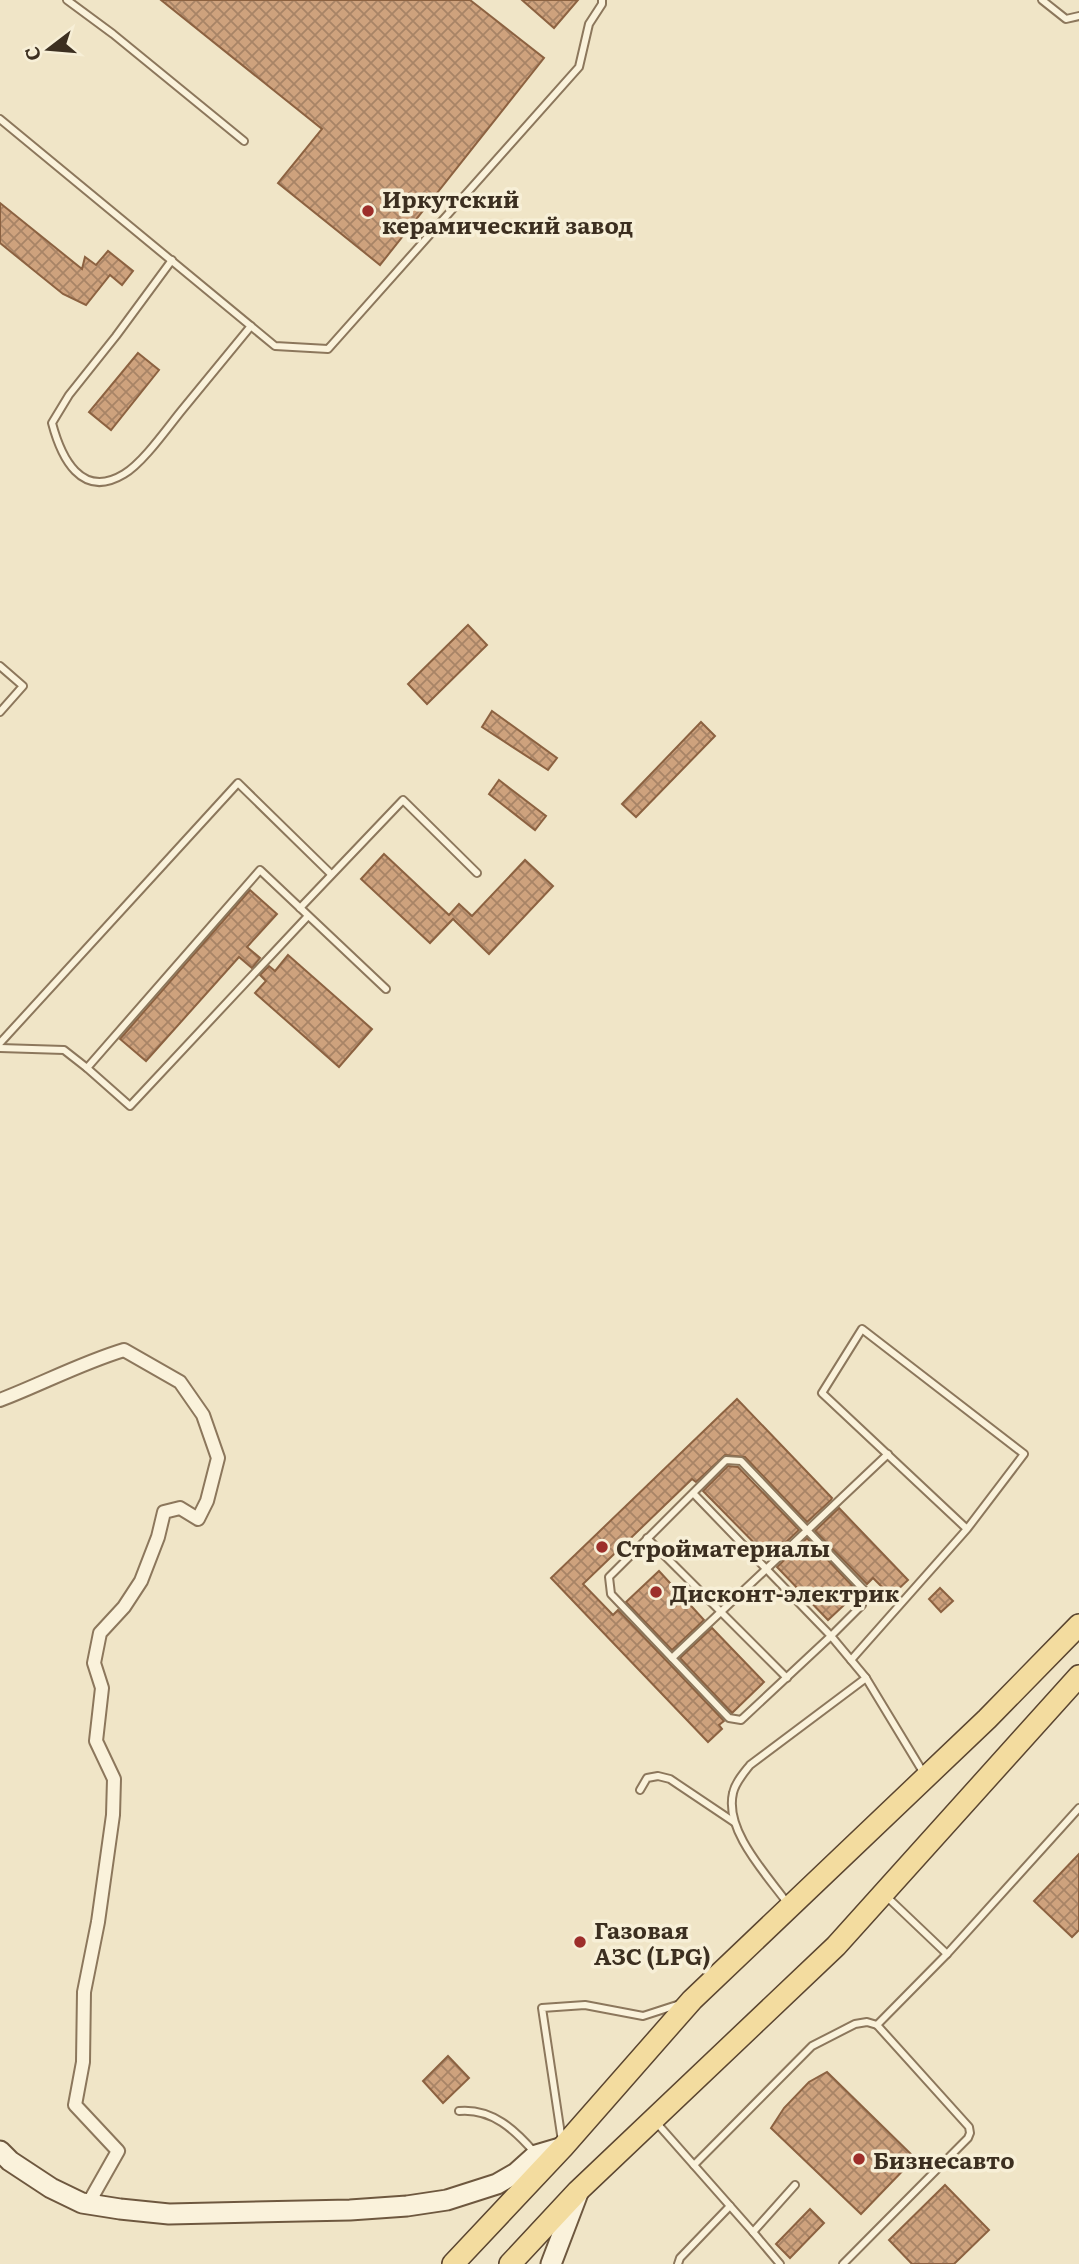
<svg xmlns="http://www.w3.org/2000/svg" width="1079" height="2264" viewBox="0 0 1079 2264" font-family="Literata,serif">
  <style>
    .building { fill: url(#building-cross-hatch); stroke: #8c6241; stroke-width: 2 }
    .lines { fill: none; stroke-linecap: round; stroke-linejoin: round }
    .lane-casing { stroke: #8c775c; stroke-width: 10 }
    .street-casing { stroke: #8c775c; stroke-width: 16 }
    .secondary-casing { stroke: #6e583f; stroke-width: 23 }
    .primary-casing { stroke: #5a4530; stroke-width: 24 }
    .lane { stroke: #faf2db; stroke-width: 6 }
    .street { stroke: #faf2db; stroke-width: 12 }
    .secondary { stroke: #faf2db; stroke-width: 19 }
    .primary { stroke: #f3dc9f; stroke-width: 21 }
    .poi-dot { fill: #9d2e2a; stroke: #f7efd7; stroke-width: 2.5 }
    .labels { text-anchor: middle; dominant-baseline: central; stroke-width: 7; stroke-linejoin: round; paint-order: stroke }
    .poi-label { font-size: 23px; font-weight: bold; fill: #3c2f20; stroke: #f7efd7; text-anchor: start }
  </style>
  <defs>
    <pattern id="building-cross-hatch" width="8" height="8" patternUnits="userSpaceOnUse" patternTransform="scale(1.75)"><rect width="8" height="8" fill="#cea27d"/><path d="M0 0l8 8M0 8l8-8" fill="none" stroke="#a88466"/></pattern>
  </defs>
  <rect width="100%" height="100%" fill="#f0e5c7"/>
  <g class="building">
    <path d="M161,0H470L544,58L380,265L278,183L322,129Z"/>
    <path d="M522,0H578L554,28Z"/>
    <path d="M0,203L82,269L85,257L96,265L108,251L133,271L122,285L110,275L86,305L63,294L0,243Z"/>
    <path d="M138,353L159,370L111,430L89,412Z"/>
    <path d="M468,625L487,645L427,704L408,684Z"/>
    <path d="M492,711L557,758L548,770L482,727Z"/>
    <path d="M701,722L715,736L636,817L622,804Z"/>
    <path d="M499,780L546,816L535,830L489,794Z"/>
    <path d="M384,854L449,915L459,904L472,916L525,860L553,886L489,954L453,919L430,943L361,879Z"/>
    <path d="M250,890L277,914L247,947L260,958L252,968L239,957L146,1061L120,1039Z"/>
    <path d="M288,955L372,1029L339,1067L255,993L266,981L260,975L269,966L275,971Z"/>
    <path d="M737,1399L832,1498L831,1500L807,1522L745,1457L725,1455L696,1482L692,1479L583,1584L613,1615L618,1610L724,1721L719,1725L722,1729L708,1742L551,1578Z"/>
    <path d="M728,1466L738,1467L799,1530L769,1558L703,1491Z"/>
    <path d="M839,1508L908,1580L891,1596L873,1578L867,1584L815,1531Z"/>
    <path d="M807,1538L858,1592L828,1620L777,1567Z"/>
    <path d="M659,1571L704,1620L672,1650L626,1602Z"/>
    <path d="M940,1588L953,1601L941,1612L929,1599Z"/>
    <path d="M712,1628L764,1682L732,1713L680,1658Z"/>
    <path d="M1079,1854V1930L1072,1937L1034,1901Z"/>
    <path d="M448,2056L469,2078L443,2103L423,2081Z"/>
    <path d="M827,2072L915,2158L861,2214L771,2128L784,2108L809,2082Z"/>
    <path d="M945,2185L989,2230L954,2264H912L889,2240Z"/>
    <path d="M810,2209L824,2223L790,2258L776,2244Z"/>
  </g>
  <g class="lines">
    <g class="lane-casing">
      <g id="lane">
        <path d="M67,0L113,34L244,141"/>
        <path d="M1042,0L1066,19L1079,16"/>
        <path d="M0,119L275,346L328,349L579,67L589,24L602,4V0"/>
        <path d="M172,260L116,336L69,395L52,423C61,457 81,500 124,474C143,463 168,427 182,410C205,382 228,354 251,326"/>
        <path d="M0,666L23,686L0,712"/>
        <path d="M300,908L403,800L477,873"/>
        <path d="M0,1043L238,783L331,874"/>
        <path d="M0,1048L64,1050L87,1068L260,870L386,989"/>
        <path d="M87,1068L130,1106L308,916"/>
        <path d="M693,1493L831,1636L862,1605L864,1590L741,1461L726,1460L609,1577L611,1594L729,1718L741,1720L831,1636L866,1678L923,1772"/>
        <path d="M647,1538L787,1678"/>
        <path d="M672,1658L888,1454"/>
        <path d="M851,1660L967,1529L822,1393L862,1329L1024,1454L967,1529"/>
        <path d="M640,1790L647,1778L658,1776L670,1779L734,1822"/>
        <path d="M885,1895L947,1954"/>
        <path d="M788,1904C768,1876 724,1831 733,1793C735,1783 743,1774 750,1765L866,1678"/>
        <path d="M459,2111C492,2108 515,2130 535,2153"/>
        <path d="M655,2121L753,2232L795,2185"/>
        <path d="M562,2141L542,2008L585,2005L643,2016L680,2004"/>
        <path d="M694,2165L812,2046L855,2024L867,2022L877,2025"/>
        <path d="M753,2232L780,2264"/>
        <path d="M678,2264L680,2258L730,2206"/>
        <path d="M843,2264L968,2138L970,2133L969,2127L877,2025L947,1954L1079,1808"/>
      </g>
    </g>
    <g class="street-casing">
      <path id="street" d="M0,1400C42,1384 81,1363 124,1350L180,1382L203,1415L218,1458L207,1501L198,1519L180,1508L164,1512L158,1537L141,1581L124,1607L100,1633L94,1663L102,1688L96,1741L114,1779L113,1815L98,1922L84,1992L83,2062L75,2105L118,2151L88,2204"/>
    </g>
    <g class="secondary-casing">
      <g id="secondary">
        <path d="M0,2151L10,2161L51,2188L82,2203L120,2209L169,2214L350,2210L407,2206L447,2200L497,2184L516,2173L536,2155L563,2147"/>
        <path d="M551,2264L578,2193"/>
      </g>
    </g>
    <g class="primary-casing">
      <g id="primary">
        <path d="M453,2264L563,2147L692,2000L987,1719L1079,1625"/>
        <path d="M510,2264L578,2191L836,1946L1079,1676"/>
      </g>
    </g>
    <use href="#lane" class="lane"/>
    <use href="#street" class="street"/>
    <use href="#secondary" class="secondary"/>
    <use href="#primary" class="primary"/>
  </g>
  <g class="poi-dot">
    <circle cx="368" cy="211" r="7"/>
    <circle cx="602" cy="1547" r="7"/>
    <circle cx="656" cy="1592" r="7"/>
    <circle cx="580" cy="1942" r="7"/>
    <circle cx="859" cy="2159" r="7"/>
  </g>
  <g class="labels">
    <g class="poi-label">
      <text x="382" y="198">Иркутский<tspan x="382" dy="26">керамический завод</tspan></text>
      <text x="616" y="1547">Стройматериалы</text>
      <text x="670" y="1592">Дисконт-электрик</text>
      <text x="594" y="1929">Газовая<tspan x="594" dy="26">АЗС (LPG)</tspan></text>
      <text x="873" y="2159">Бизнесавто</text>
    </g>
  </g>
  <g transform="translate(49 49) rotate(254)" stroke="#f7efd7" stroke-width="5" paint-order="stroke">
  <path d="M0-5L12 26L0 18L-12 26Z" fill="#3c2f20"/>
  <text y="-10" font-size="19" font-weight="bold" text-anchor="middle" fill="#3c2f20">С</text>
  </g>
</svg>
